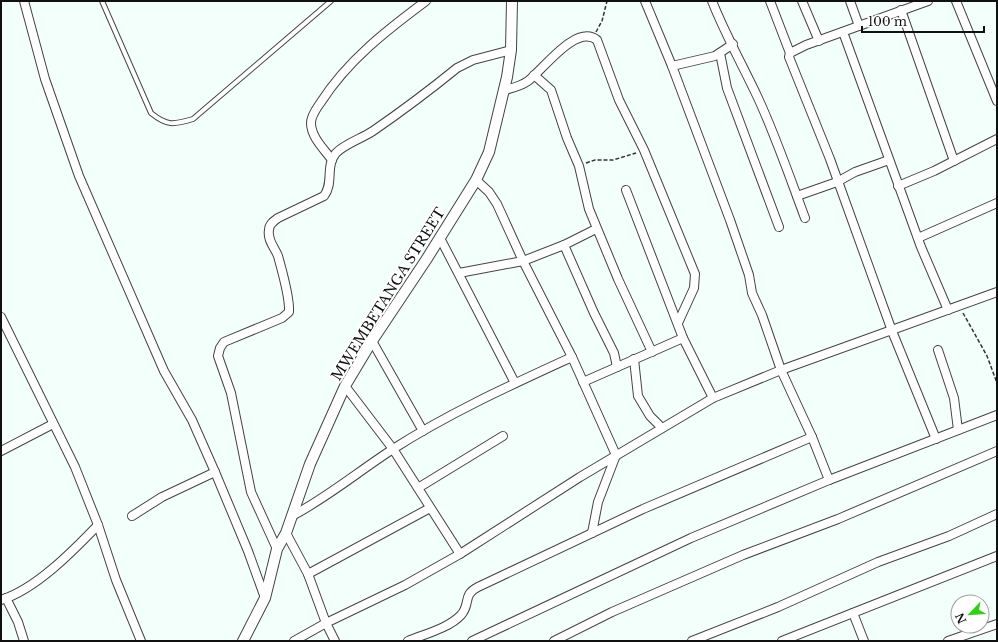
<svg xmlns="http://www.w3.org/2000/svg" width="998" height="642" viewBox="0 0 998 642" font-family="'Libre Baskerville',serif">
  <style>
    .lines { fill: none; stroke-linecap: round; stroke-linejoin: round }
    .service-casing { stroke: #434343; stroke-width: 6 }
    .minor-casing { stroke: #434343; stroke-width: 10 }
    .tertiary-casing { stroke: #434343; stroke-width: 12 }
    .path { stroke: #323232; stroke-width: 1.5; stroke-dasharray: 4 2; stroke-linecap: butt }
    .service { stroke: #fff; stroke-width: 4 }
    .minor { stroke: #fff; stroke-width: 8 }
    .tertiary { stroke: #fff; stroke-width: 10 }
    .labels { text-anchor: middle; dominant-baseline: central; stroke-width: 4; stroke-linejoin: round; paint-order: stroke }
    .street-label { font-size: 14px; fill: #101010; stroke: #fff }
  </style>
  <rect width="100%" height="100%" fill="#f3fffb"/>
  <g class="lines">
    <g class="service-casing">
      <path id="service" d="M102,1L151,113C167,126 173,125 193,119L331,1"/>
    </g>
    <g class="minor-casing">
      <g id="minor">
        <path d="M24,1L45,79L79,176L164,371L192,420L215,472L248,551L265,598"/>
        <path d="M645,1L672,66L730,220L749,275L752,293L762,315L781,370L812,437L829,480"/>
        <path d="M712,1C725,34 743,66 758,98C776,137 790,178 805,218"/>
        <path d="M770,1L790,53"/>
        <path d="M802,1L819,41"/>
        <path d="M850,1L859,26"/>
        <path d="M928,1L806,45L790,53L789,57L830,159L892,331L936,439"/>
        <path d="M956,1L997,101"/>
        <path d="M901,10L954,161"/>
        <path d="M843,32L921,247L948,310"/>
        <path d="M720,53L727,88L779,227"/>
        <path d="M672,66L715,56L733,44"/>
        <path d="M534,75L551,90L567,138L579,166L589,209L618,279L652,352"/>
        <path d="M505,90C513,88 521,86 528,81C542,71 576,23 597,40L619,100L644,150L695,274L694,288L678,323"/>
        <path d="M332,160C324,149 311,137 311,123C311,115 317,108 321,102C348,60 387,30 426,1"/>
        <path d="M476,180L489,192L497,204L523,261L572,357L616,455L598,502L592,533"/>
        <path d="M898,186L934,171L997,139"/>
        <path d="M626,190L683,338L713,398"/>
        <path d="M797,196L837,182L855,172L889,160"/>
        <path d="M440,238L515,383"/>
        <path d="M918,238L997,203"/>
        <path d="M564,245L594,313L614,353L617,367"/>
        <path d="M459,273L523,261L564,245L596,229"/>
        <path d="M1,317L75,467L98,525L116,580L141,641"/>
        <path d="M372,341L423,431"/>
        <path d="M938,350L954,398L958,430"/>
        <path d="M634,359L638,396L650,416L662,428"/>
        <path d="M583,382L683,338"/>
        <path d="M345,386L393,449L460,554"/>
        <path d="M1,451L53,424"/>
        <path d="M418,488L503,436"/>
        <path d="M132,516L162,497L215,472"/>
        <path d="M292,516C328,497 359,471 393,449C449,413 511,385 572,357"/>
        <path d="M286,533L308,574L326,623L335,641"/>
        <path d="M277,549L251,492L231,393L218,356L220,348L224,342L282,318L289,312C290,297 282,271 278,256C275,248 267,240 269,230C269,224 274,221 278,218L324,196C334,183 325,166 336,153C346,143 361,139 373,131C402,111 430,90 457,68L473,60L511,50"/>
        <path d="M308,574L430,508"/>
        <path d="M6,598L18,622L24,641"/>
        <path d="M1,600C36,589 73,551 98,525"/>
        <path d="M853,613L864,641"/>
        <path d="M294,641L326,623L405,585L460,554L580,477L713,398L781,370L997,292"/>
        <path d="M408,641C425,634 449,628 461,615C471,604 462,595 478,587L643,509L812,437"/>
        <path d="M472,641L691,538L829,480L997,415"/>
        <path d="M554,641L612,612L743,555L838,519L997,451"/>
        <path d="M692,641L778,607L878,562L949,536L997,514"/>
        <path d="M782,641L997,556"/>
        <path d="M948,641L997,624"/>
      </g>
    </g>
    <g class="tertiary-casing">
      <path id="tertiary" d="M243,641L265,598L277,549L286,533L310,464L345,386L372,341L426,260L476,180L489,152L507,77L511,50L512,1"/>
    </g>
    <g class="path">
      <path d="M596,32L602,21L607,1"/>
      <path d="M586,163L595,160H613L636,153"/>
      <path d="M963,313L987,356L997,383"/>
    </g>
    <use href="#service" class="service"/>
    <use href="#minor" class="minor"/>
    <use href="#tertiary" class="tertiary"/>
  </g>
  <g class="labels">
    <g class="street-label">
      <text transform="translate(388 294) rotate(-58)">MWEMBETANGA STREET</text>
    </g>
  </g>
  <rect width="998" height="642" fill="none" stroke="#101010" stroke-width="4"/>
  <g transform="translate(970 614) rotate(245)"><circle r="19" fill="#ffffff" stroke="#9f9f9f"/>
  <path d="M0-3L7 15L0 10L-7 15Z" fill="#35cf19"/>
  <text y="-6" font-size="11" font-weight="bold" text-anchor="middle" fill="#101010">N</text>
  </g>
  <path d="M862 26v6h122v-6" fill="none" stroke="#101010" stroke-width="2"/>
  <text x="868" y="26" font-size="12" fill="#101010" stroke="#ffffff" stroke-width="3" paint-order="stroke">100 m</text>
</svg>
